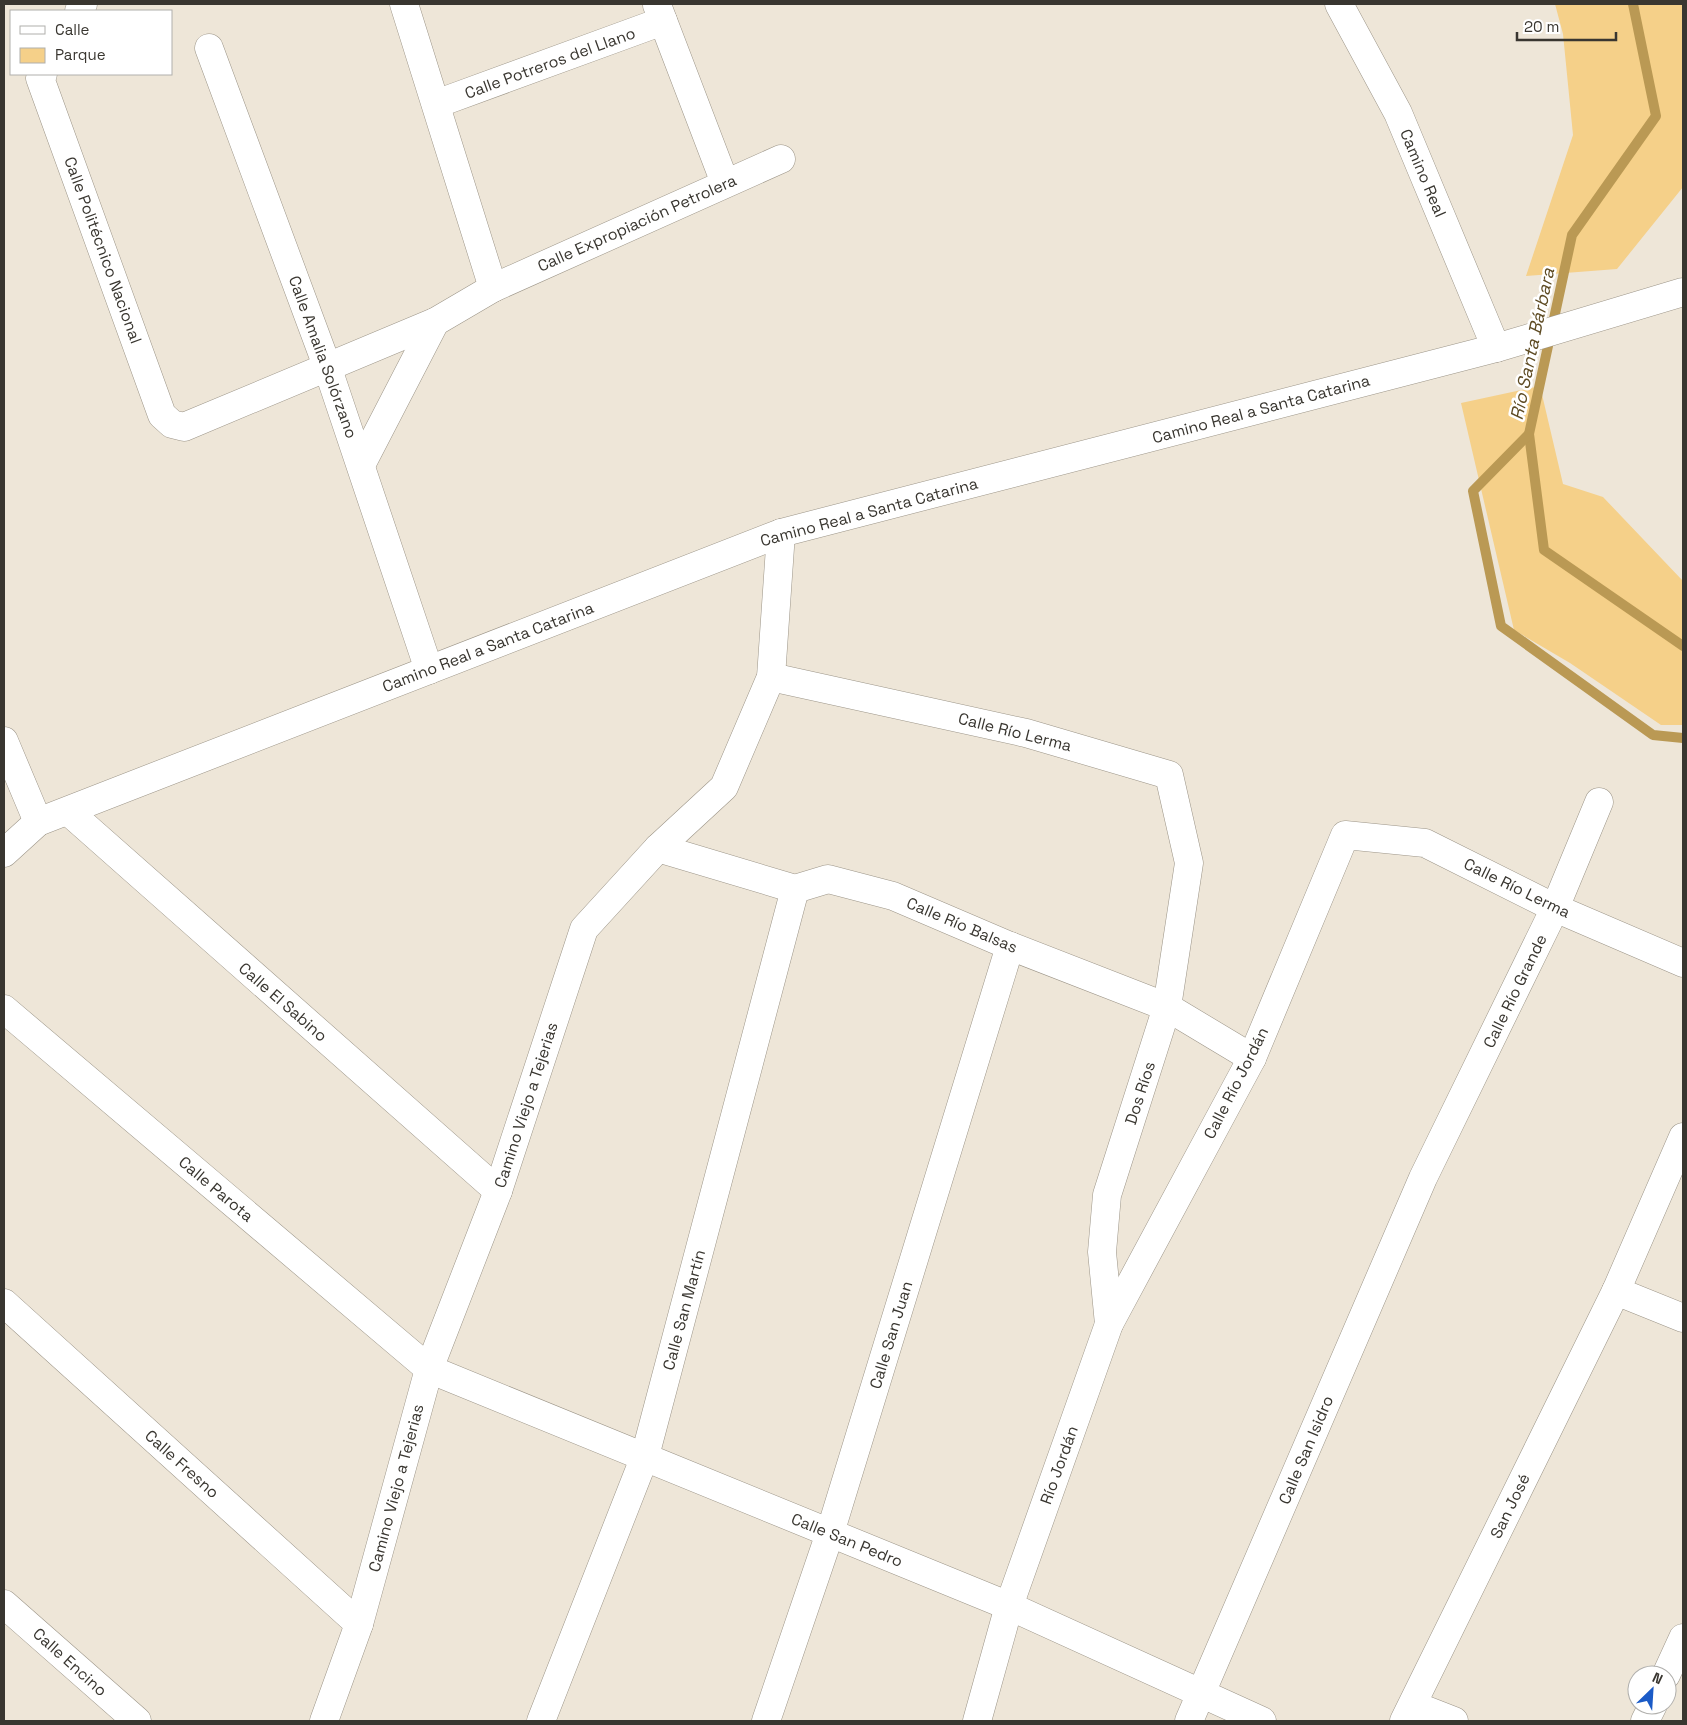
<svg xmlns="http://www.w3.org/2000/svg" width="1687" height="1725" viewBox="0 0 1687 1725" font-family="'Space Grotesk',sans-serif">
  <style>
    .green { fill: #f5d089 }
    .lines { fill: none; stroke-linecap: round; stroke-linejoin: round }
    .stream { stroke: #ba9954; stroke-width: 10 }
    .street-casing { stroke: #9c9588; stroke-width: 29 }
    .secondary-casing { stroke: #9c9588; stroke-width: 29 }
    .street { stroke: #fff; stroke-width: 28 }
    .secondary { stroke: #fff; stroke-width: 28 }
    .labels { text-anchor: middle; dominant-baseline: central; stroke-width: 5; stroke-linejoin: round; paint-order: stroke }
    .street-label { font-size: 16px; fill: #393630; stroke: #fff }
    .water-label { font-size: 18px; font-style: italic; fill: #5e4b23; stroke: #fff }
  </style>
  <rect width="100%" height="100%" fill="#eee6d8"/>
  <g class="green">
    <path d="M1555,4H1683V187L1617,269L1526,276L1573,135L1563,34Z"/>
    <path d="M1540,386L1563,484L1603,497L1683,581V725H1661L1570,663L1514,630L1461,403Z"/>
  </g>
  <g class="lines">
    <g class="stream">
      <path d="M1633,4L1656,116L1572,235L1529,434L1544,550L1683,646"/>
      <path d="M1529,434L1473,491L1501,626L1653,735L1683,738"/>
    </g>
    <g class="street-casing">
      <g id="street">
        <path d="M404,4L493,288"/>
        <path d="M1339,4L1398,113L1496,348"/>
        <path d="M657,5L725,183"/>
        <path d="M79,11L83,4"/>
        <path d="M209,48L327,366L429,670"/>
        <path d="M43,74L40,78L162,415L172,424L184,427L435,322L493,288L781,159"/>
        <path d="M436,104L663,21"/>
        <path d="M361,465L435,322"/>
        <path d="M781,533L771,677L724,787L658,848L584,929L498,1191L429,1369L1009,1606L1262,1721"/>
        <path d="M771,677L1026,733L1169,775L1189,863L1167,1007L1107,1195L1102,1252L1109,1324"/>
        <path d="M4,741L38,822"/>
        <path d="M69,812L498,1191"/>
        <path d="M658,848L795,889L828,879L893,896L1010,946L1167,1007L1252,1058"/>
        <path d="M1616,1291L1683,1318"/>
        <path d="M4,1303L359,1624"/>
        <path d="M4,1604L137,1721"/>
        <path d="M1666,1675L1683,1638"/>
        <path d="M1413,1705L1454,1721"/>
        <path d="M541,1721L645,1456L795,889"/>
        <path d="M766,1721L830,1533L1010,946"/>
        <path d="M977,1721L1009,1606L1109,1324L1252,1058L1345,835L1425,843L1555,908L1683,963"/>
        <path d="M1189,1721L1423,1178L1555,908L1599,802"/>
        <path d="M1404,1721L1616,1291L1683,1137"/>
        <path d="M1645,1721L1653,1705"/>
      </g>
    </g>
    <g class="secondary-casing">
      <g id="secondary">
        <path d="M4,853L38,822L781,533L1496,348L1683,292"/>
        <path d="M4,1009L429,1369L359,1624L324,1721"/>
      </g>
    </g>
    <use href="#street" class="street"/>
    <use href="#secondary" class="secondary"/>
  </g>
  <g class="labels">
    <g class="street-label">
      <text transform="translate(550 63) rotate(-20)">Calle Potreros del Llano</text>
      <text transform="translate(1423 173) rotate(67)">Camino Real</text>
      <text transform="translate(637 223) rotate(-24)">Calle Expropiación Petrolera</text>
      <text transform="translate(103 250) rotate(70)">Calle Politécnico Nacional</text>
      <text transform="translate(323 357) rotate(70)">Calle Amalia Solórzano</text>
      <text transform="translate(1261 409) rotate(-15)">Camino Real a Santa Catarina</text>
      <text transform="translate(869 512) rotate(-15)">Camino Real a Santa Catarina</text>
      <text transform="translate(488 647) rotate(-21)">Camino Real a Santa Catarina</text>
      <text transform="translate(1015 732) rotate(14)">Calle Río Lerma</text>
      <text transform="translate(1517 888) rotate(26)">Calle Río Lerma</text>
      <text transform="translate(962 925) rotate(23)">Calle Río Balsas</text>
      <text transform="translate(1515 991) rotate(-64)">Calle Río Grande</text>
      <text transform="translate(283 1002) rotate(41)">Calle El Sabino</text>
      <text transform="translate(1236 1083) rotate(-63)">Calle Río Jordán</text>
      <text transform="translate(1140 1093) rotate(-72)">Dos Ríos</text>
      <text transform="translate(526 1105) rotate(-72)">Camino Viejo a Tejerias</text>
      <text transform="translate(216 1189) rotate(40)">Calle Parota</text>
      <text transform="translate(684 1310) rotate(-75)">Calle San Martín</text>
      <text transform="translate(891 1335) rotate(-73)">Calle San Juan</text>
      <text transform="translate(1306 1450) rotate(-67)">Calle San Isidro</text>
      <text transform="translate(182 1464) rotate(42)">Calle Fresno</text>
      <text transform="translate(1059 1465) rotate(-70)">Río Jordán</text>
      <text transform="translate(396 1488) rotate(-75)">Camino Viejo a Tejerias</text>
      <text transform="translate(1510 1506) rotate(-64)">San José</text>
      <text transform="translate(847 1540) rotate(22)">Calle San Pedro</text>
      <text transform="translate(70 1662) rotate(42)">Calle Encino</text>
    </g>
    <g class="water-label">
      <text transform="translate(1532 344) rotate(-78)">Río Santa Bárbara</text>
    </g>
  </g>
  <rect width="1687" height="1725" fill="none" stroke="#393630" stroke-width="10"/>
  <rect x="10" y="10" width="162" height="65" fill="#ffffff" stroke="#b0afac"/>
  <rect x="20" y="26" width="25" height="8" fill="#ffffff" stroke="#b0afac"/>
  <text x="55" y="35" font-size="15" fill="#393630">Calle</text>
  <rect x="20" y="48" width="25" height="15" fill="#f5d089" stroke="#b0afac"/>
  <text x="55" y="60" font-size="15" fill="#393630">Parque</text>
  <g transform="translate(1652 1690) rotate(25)"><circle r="24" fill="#ffffff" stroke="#b0afac"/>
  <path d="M0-4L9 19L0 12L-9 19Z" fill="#1b5bc7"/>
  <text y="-8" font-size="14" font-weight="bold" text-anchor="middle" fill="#393630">N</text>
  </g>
  <path d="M1517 32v8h99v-8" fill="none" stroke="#393630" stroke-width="2.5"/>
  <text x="1524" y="32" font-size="15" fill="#393630" stroke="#ffffff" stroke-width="4" paint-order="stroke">20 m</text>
</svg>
